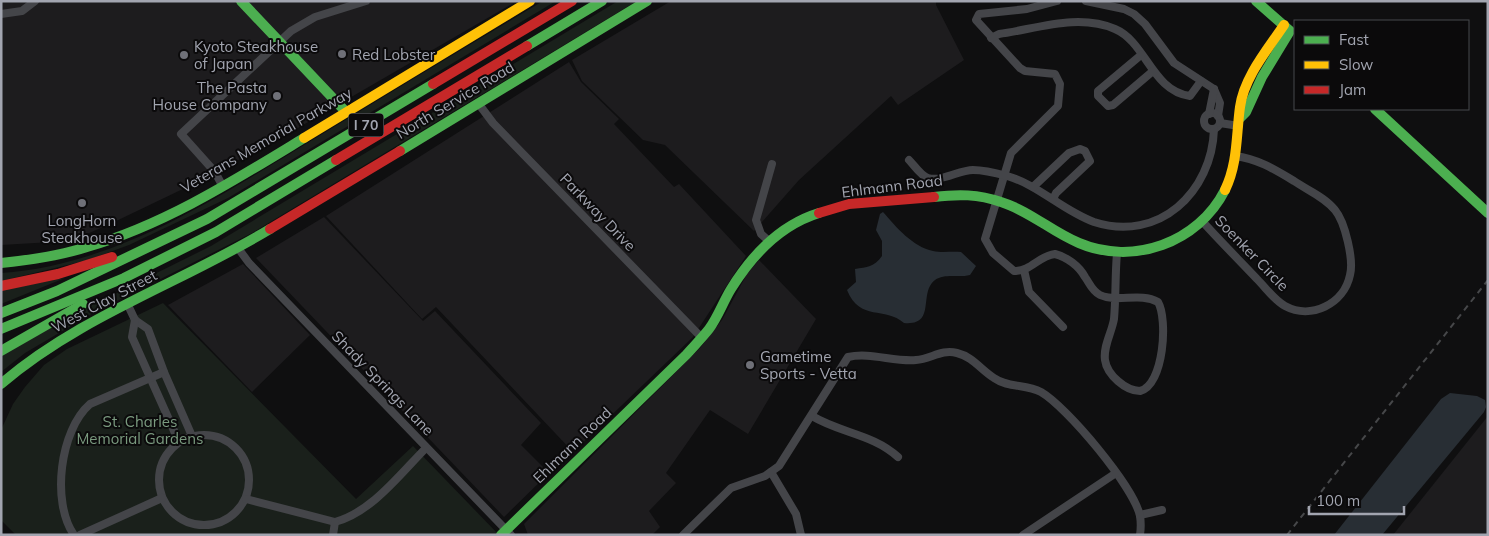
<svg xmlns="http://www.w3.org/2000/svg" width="1489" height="536" viewBox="0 0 1489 536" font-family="Mulish,sans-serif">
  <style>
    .built { fill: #1d1c1e }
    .green { fill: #1a201b }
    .water { fill: #282e34 }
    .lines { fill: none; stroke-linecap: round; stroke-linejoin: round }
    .street { stroke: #444549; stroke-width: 8 }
    .fast { stroke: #4caf50; stroke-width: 10 }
    .slow { stroke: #ffc107; stroke-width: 10 }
    .jam { stroke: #c62828; stroke-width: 10 }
    .rail { stroke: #464749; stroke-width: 2; stroke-dasharray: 6 5; stroke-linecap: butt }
    .poi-dot { fill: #6f7078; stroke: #0b0a0b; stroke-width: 2 }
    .labels { text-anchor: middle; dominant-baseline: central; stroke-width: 4; stroke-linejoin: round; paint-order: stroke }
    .shield { fill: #0b0a0b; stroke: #75767e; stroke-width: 1 }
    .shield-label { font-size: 14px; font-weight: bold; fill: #a2a5b0 }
    .poi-label { font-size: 15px; fill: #a2a5b0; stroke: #0b0a0b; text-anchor: start }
    .street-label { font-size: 15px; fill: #a2a5b0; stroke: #0b0a0b }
    .park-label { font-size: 15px; fill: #7a9a7f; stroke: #0b0a0b }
  </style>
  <rect width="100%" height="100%" fill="#0f0f10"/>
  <g class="built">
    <path d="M1,1H517L284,136L187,187L112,223L80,237L52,242L1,245Z"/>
    <path d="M671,1H936V5L964,60L898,105L891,96L799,180L754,231L665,145L643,140L582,81L572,60Z"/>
    <path d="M569,62L581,82L619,119L614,124L674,187L679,184L746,256L693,337L573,452L436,307L422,319L326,216Z"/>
    <path d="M324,217L423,321L435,311L541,423L521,445L549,473L504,517L256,258Z"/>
    <path d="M759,260L816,319L748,434L710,410L666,473L676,483L649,511L660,527L652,535H528L524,524L700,348L722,320L747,274Z"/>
    <path d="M243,264L310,335L252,392L168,305Z"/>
    <path d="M1488,416V535H1393Z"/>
  </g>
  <g class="green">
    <path d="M543,1H556L228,198L129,245L88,260L1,281V273C119,265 221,195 319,136C393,91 468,46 543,1Z"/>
    <path d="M618,1H637L252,233L93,313L25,353L1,372V356L82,310L211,246Z"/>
    <path d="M65,278L1,304V290Z"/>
    <path d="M163,303L356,499L413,446L499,535H16L1,520V430L13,404L25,387L44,365L67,349Z"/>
  </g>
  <g class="water">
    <path d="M883,212C896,227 913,247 933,251C942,253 952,251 961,252L976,266L970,275C958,278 945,273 935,280C918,293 937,326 904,323C885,306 860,322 847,290L856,282L855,269C867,267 874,267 882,256V241L876,230L880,214Z"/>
    <path d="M1450,393L1477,396L1485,400L1486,407L1484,412L1382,535H1334L1441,399Z"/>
  </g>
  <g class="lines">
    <g class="street">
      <path d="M1057,1L1027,9L979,14L976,20L1020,68L1025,71L1055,74L1060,84L1058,106L1011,153L985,239L993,253L1014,271C1032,271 1038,256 1055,254C1067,257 1079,266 1085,277C1090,284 1092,291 1100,295C1117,303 1140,292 1158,302C1168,319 1164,385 1140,391C1126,391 1107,375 1105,360C1103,346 1112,332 1114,319C1116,297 1115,275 1117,253"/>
      <path d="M1086,1L1124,9L1134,14L1145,24L1174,63L1214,89L1220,103L1218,116"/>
      <path d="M1,14L22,11L35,1"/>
      <path d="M991,38L999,34C1036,29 1078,13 1115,29C1146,42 1152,91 1190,96L1201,81"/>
      <path d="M1141,55L1098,91V96L1108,106L1113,105L1153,71"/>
      <path d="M478,103L493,123L702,338"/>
      <circle cx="1212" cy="121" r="8"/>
      <path d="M1209,114L1214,89"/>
      <path d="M1220,123L1239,126"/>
      <path d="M909,160C914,165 921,176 928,178C942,182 959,170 973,170C984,170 996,173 1007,176C1039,185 1063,211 1094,222C1159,243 1212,192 1214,129"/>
      <path d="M222,185L215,172L181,134L291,31L315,17L366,1"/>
      <path d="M1033,187L1069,153L1080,149L1085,151L1090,161L1056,193L1053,199"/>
      <path d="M1202,221C1220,241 1239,260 1257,279C1266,288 1274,300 1285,306C1311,320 1344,304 1350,275C1354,260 1345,222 1335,210C1325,197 1307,190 1294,181C1274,169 1258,159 1235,156"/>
      <path d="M769,241L761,234L756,220L772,164"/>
      <path d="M238,248L249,263L511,535"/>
      <path d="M1024,270L1029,292L1063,327"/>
      <path d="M127,303L135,320L148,329L164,372L192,436"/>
      <path d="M135,320L132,337L179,442"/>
      <path d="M812,416C840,433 873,434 898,457"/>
      <circle cx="204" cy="480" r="45"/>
      <path d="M771,472L796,514L801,535"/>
      <path d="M246,499L335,522C372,512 400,474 426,448"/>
      <path d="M1140,515L1162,510"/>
      <path d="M74,535C51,502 60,430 90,404L164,372"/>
      <path d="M80,535L162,498"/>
      <path d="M333,535L335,522"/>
      <path d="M683,535L731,488L765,476L779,466L848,357C870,352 894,362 916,360C931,359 941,349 957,353C973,357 980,369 994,378C1008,388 1026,384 1041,392C1067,407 1134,487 1140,516C1141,522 1141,528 1140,535"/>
      <path d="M1023,535L1116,473"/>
    </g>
    <g class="fast">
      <path d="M241,1L346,112"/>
      <path d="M1256,1L1289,30"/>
      <path d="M527,46L602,1"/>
      <path d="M1375,109L1488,213"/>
      <path d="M1240,118L1246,112L1262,77L1290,31"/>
      <path d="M400,151L647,1"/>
      <path d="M934,197C958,194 978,194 1001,202C1030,211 1052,232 1079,243C1133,266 1198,243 1225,190"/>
      <path d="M1,263C30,260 59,256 87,247C164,225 235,180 304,138"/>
      <path d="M1,313L57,291L207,219L433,84"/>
      <path d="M1,329L124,278L216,232L336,160"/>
      <path d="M1,351L83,304"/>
      <path d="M1,384C80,316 181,283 270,229"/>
      <path d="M501,535L686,355C693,347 702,338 709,329C718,317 723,302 731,289C752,255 780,225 819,213"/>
    </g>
    <g class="slow">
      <path d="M304,138L530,1"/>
      <path d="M1225,190C1238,163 1236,136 1240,107C1244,77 1268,49 1284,25"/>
    </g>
    <g class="jam">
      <path d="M433,84L572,1"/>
      <path d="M336,160L527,46"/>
      <path d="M819,213L849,204L934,197"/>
      <path d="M270,229L400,151"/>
      <path d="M1,286L58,274L112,257"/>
    </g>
    <path class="rail" d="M1287,535L1488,280"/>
  </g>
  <g class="poi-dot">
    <circle cx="342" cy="54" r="5"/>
    <circle cx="184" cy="55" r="5"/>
    <circle cx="277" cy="96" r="5"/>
    <circle cx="82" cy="203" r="5"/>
    <circle cx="750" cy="365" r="5"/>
  </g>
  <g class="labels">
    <rect class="shield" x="348.5" y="113.5" width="35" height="23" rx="4"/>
    <g class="shield-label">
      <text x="366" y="125">I 70</text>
    </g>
    <g class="poi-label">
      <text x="194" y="46">Kyoto Steakhouse<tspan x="194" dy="17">of Japan</tspan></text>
      <text x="352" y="54">Red Lobster</text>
      <text x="267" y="87" text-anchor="end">The Pasta<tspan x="267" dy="17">House Company</tspan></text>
      <text x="82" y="220" text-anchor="middle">LongHorn<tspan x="82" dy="17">Steakhouse</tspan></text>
      <text x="760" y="356">Gametime<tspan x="760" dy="17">Sports - Vetta</tspan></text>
    </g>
    <g class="street-label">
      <text transform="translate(455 100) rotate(-31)">North Service Road</text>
      <text transform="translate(266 140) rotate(-30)">Veterans Memorial Parkway</text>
      <text transform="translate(892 186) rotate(-7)">Ehlmann Road</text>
      <text transform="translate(598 212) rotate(46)">Parkway Drive</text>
      <text transform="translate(1252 253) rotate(46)">Soenker Circle</text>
      <text transform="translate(104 301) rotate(-28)">West Clay Street</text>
      <text transform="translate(383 383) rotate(46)">Shady Springs Lane</text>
      <text transform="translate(572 445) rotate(-44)">Ehlmann Road</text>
    </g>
    <g class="park-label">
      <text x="140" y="421">St. Charles<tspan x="140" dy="17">Memorial Gardens</tspan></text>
    </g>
  </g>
  <rect width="1489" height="536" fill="none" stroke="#a2a5b0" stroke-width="5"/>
  <rect x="1294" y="20" width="175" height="90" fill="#0b0a0b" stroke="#47484d"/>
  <rect x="1304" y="36" width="25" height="8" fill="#4caf50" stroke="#47484d"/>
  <text x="1339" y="45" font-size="15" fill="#a2a5b0">Fast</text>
  <rect x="1304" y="61" width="25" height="8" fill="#ffc107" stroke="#47484d"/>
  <text x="1339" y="70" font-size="15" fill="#a2a5b0">Slow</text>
  <rect x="1304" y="86" width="25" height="8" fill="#c62828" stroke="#47484d"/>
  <text x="1339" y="95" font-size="15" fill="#a2a5b0">Jam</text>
  <path d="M1309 506v8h95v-8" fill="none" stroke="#a2a5b0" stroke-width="2.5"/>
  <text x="1316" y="506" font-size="15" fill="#a2a5b0" stroke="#0b0a0b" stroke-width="4" paint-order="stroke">100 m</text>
</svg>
